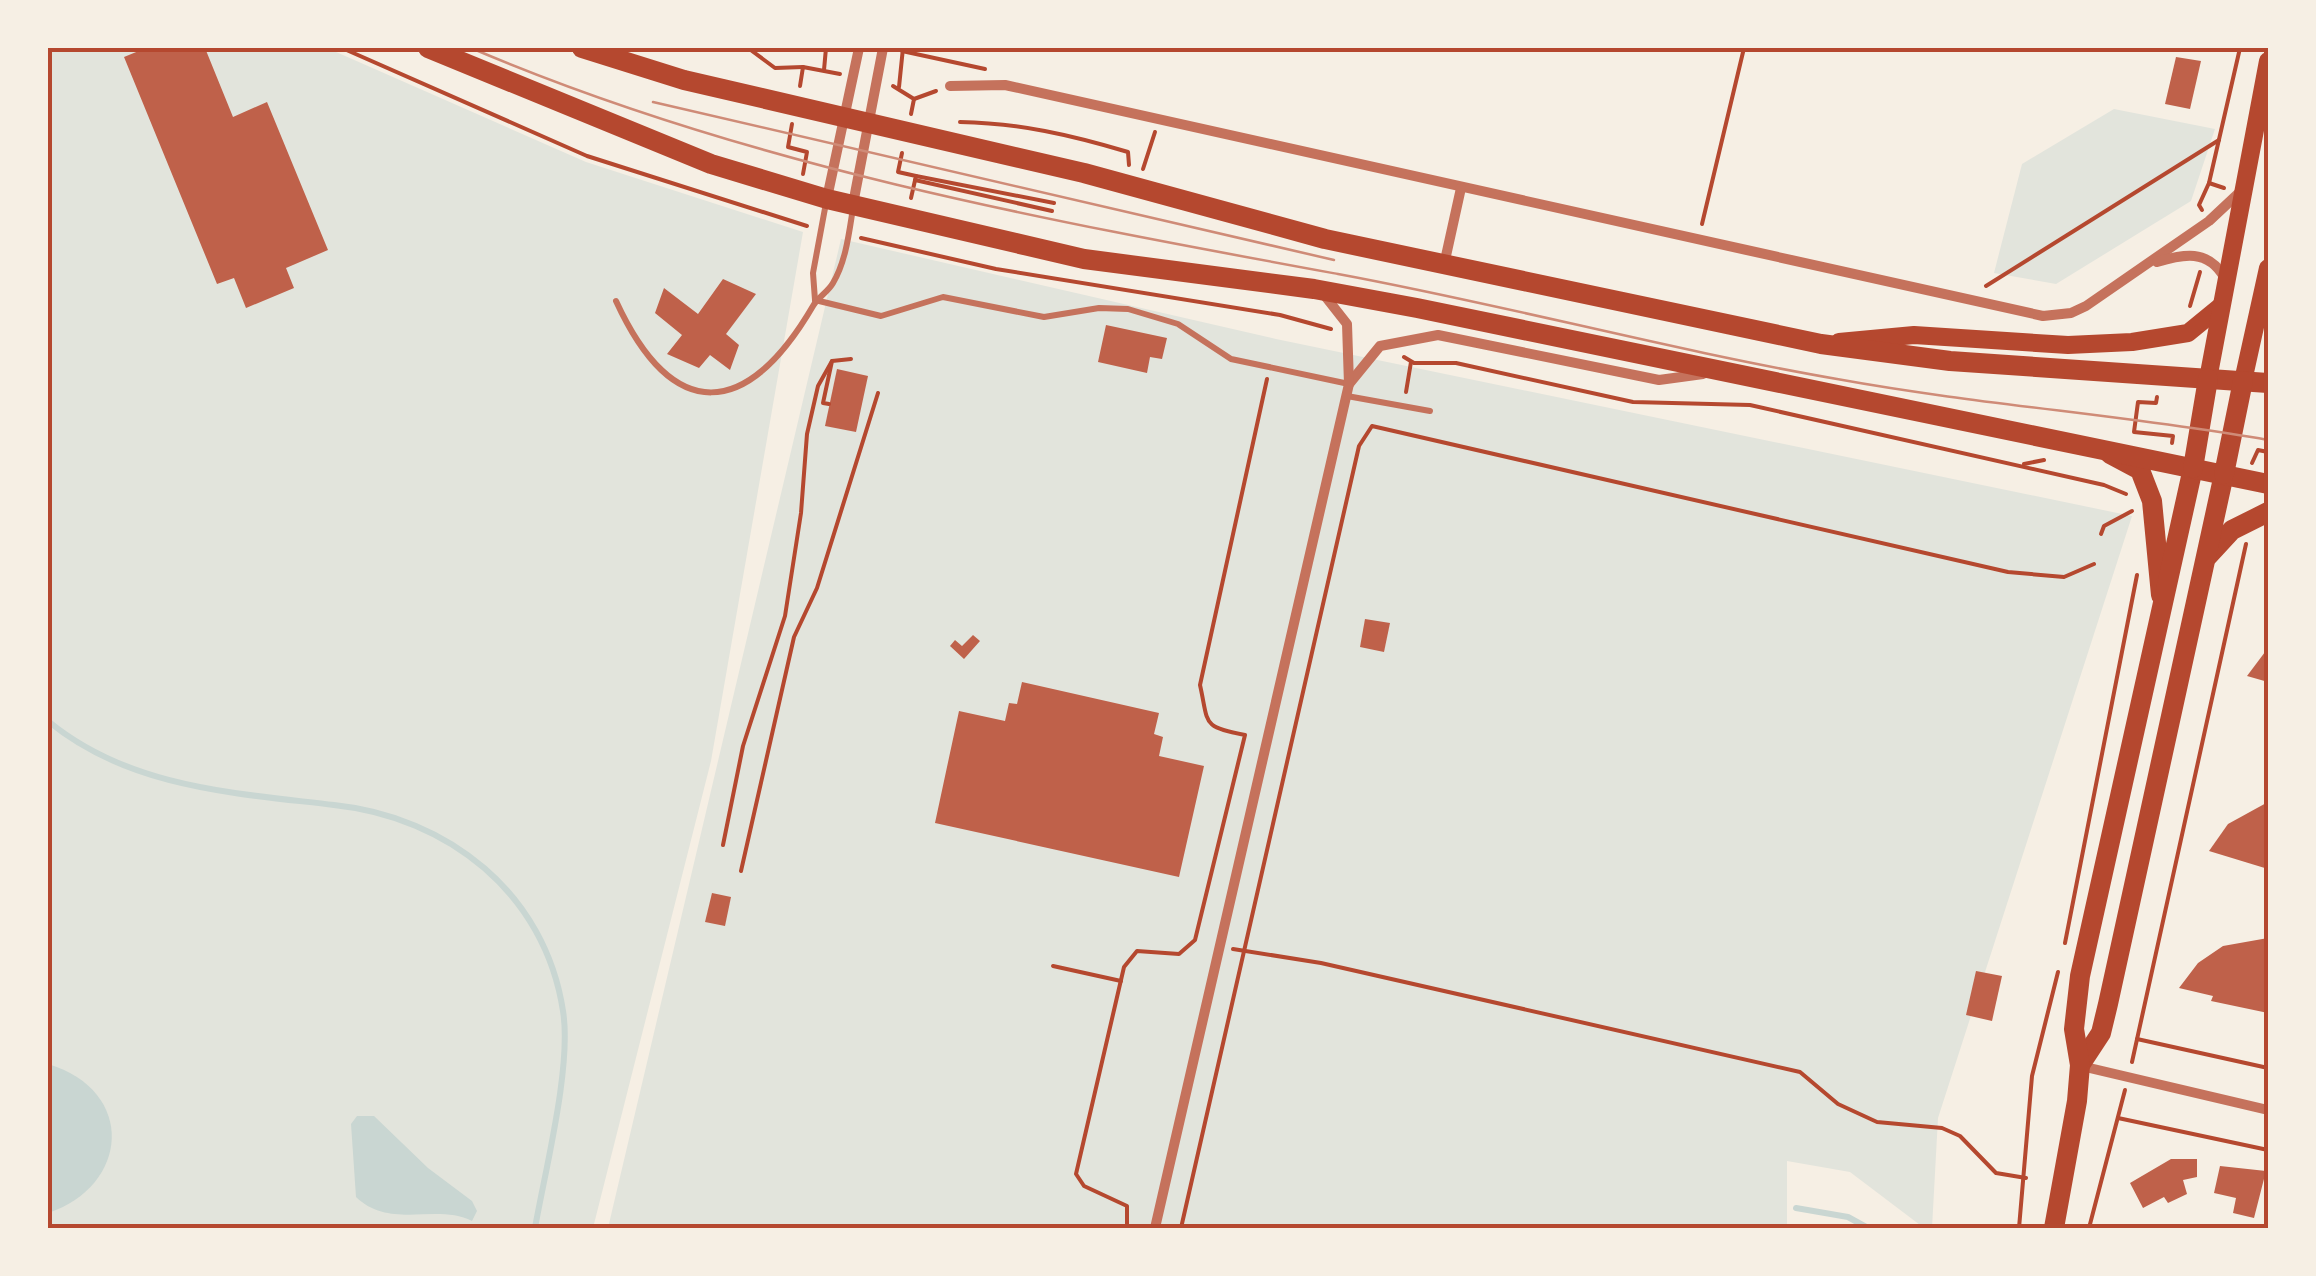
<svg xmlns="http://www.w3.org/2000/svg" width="2316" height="1276" viewBox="0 0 2316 1276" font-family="Arial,sans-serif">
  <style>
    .green { fill: #e2e4dc }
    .water { fill: #c9d6d2 }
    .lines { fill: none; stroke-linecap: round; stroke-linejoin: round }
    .stream { stroke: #c9d6d2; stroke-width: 6 }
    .building { fill: #bf614a }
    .path { stroke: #b5482f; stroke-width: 4 }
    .service { stroke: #c5725c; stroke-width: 6 }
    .minor { stroke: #c5725c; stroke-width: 10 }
    .secondary { stroke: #b5482f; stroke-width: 18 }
    .primary { stroke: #b5482f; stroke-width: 20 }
    .trunk { stroke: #b5482f; stroke-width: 20 }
    .tram { stroke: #cf8b77; stroke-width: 2.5 }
    .neatline { fill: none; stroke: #b5482f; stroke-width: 4 }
  </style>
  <rect width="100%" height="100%" fill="#f6efe4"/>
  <g class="green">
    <path d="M48,48H327L586,162L803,232L711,761L593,1228H48Z"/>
    <path d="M2114,109L2215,129L2191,201L2056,284L1994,273L2022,164Z"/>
    <path d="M841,239L1276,339L2132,516L1938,1118L1932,1228H1924L1850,1172L1787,1161V1228H608Z"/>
  </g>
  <g class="water">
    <path d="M48,1064C137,1091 129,1186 48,1213Z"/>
    <path d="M357,1116H374L428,1168L472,1201L477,1211L472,1221C437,1203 390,1230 356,1197L351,1124Z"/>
  </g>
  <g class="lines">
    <g class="stream">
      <path d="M48,721C129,788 234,793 334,805C448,817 545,893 563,1011C572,1066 545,1171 535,1228"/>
      <path d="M1796,1208L1848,1217L1868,1228"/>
    </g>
  </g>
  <g class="building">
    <path d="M146,48H205L233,117L267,102L328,250L286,268L294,288L246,308L234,278L217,284L124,57Z"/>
    <path d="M2176,57L2201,61L2190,109L2165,104Z"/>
    <path d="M723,279L756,294L726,334L739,345L730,370L710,355L699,368L667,354L682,335L655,313L664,288L698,314Z"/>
    <path d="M1106,325L1167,338L1162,359L1150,357L1147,373L1098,362Z"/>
    <path d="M837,369L868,376L856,432L825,426Z"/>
    <path d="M1365,619L1390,623L1384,652L1360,647Z"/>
    <path d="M973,635L980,641L964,659L950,646L955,640L962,646Z"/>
    <path d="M2268,648V682L2247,676Z"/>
    <path d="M1022,682L1159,713L1154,734L1163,737L1159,756L1204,766L1179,877L935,823L959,711L1005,721L1009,703L1017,704Z"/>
    <path d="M2268,802V869L2209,851L2228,824Z"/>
    <path d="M712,893L731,897L725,926L705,922Z"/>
    <path d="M2268,938V1013L2211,1001L2213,996L2179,988L2198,963L2223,946Z"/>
    <path d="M1976,971L2002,976L1992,1021L1966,1015Z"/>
    <path d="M2171,1159H2197V1177L2183,1180L2187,1194L2168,1203L2164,1197L2143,1208L2130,1183Z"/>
    <path d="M2220,1166L2266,1171L2254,1218L2233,1213L2236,1198L2214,1193Z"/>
  </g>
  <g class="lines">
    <g class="path">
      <path d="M342,48L587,156L807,226"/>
      <path d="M748,48L775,68L803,67"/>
      <path d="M902,51L985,69"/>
      <path d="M824,70L826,48"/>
      <path d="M800,86L803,67L840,74"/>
      <path d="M893,86L914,99L911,114"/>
      <path d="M899,87L903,48"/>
      <path d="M914,99L936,91"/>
      <path d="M960,122C1019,123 1071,135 1128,152L1129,165"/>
      <path d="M792,124L788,147L807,152L803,174"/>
      <path d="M902,153L898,172L916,176L911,198"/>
      <path d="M1143,169L1155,132"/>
      <path d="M916,176L1054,203"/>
      <path d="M915,180L1052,211"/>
      <path d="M2209,183L2224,188"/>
      <path d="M2202,210L2199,205L2209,183L2240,48"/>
      <path d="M1702,224L1744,48"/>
      <path d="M861,238L996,269L1280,315L1331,329"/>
      <path d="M1986,286L2219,140"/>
      <path d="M2190,306L2200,272"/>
      <path d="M1404,357L1414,363H1456L1633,402L1750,405L2104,485L2126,494"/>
      <path d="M1406,392L1411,362"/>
      <path d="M2157,397L2156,403L2138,402L2134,432L2173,436L2172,443"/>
      <path d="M829,404L823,403L832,361L851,359"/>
      <path d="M2252,463L2258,450L2268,452"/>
      <path d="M2024,464L2044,460"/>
      <path d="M2101,534L2104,526L2132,511"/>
      <path d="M723,845L743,746L785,616L801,513L807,434L818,386L832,361"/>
      <path d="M741,871L794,637L817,588L878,393"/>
      <path d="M2065,943L2137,575"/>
      <path d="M1233,949L1321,963L1800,1072L1838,1104L1877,1122L1942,1128L1960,1136L1996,1173L2026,1178"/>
      <path d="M1053,966L1121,981"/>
      <path d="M2137,1039L2268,1068"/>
      <path d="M2132,1062L2246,544"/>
      <path d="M2118,1118L2268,1150"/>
      <path d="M1127,1228V1206L1084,1186L1076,1174L1124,967L1137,951L1179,954L1195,940L1245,735C1201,726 1209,725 1200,685L1267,379"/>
      <path d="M1181,1228L1359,446L1372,426L2008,572L2064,577L2094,564"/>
      <path d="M2019,1228L2032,1076L2058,972"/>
      <path d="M2089,1228L2125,1090"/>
    </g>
    <g class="service">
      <path d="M815,300L881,316L943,297L1044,317L1099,308L1128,309L1178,324L1231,359L1349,384"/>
      <path d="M815,300L813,273L826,203"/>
      <path d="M616,301C673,425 747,419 813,306C818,297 828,292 833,283C846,261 849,233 853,208"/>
      <path d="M1347,396L1430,411"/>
    </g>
    <g class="minor">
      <path d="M950,86L1005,85L2043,316L2071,313L2086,306L2209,221L2240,192"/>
      <path d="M827,198L859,48"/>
      <path d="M853,204L883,48"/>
      <path d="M2157,262C2183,254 2208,249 2224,277"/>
      <path d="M1444,265L1461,188"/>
      <path d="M1349,384L1380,346L1438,335L1659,380L1703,374"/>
      <path d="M2081,1066L2268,1110"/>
      <path d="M1155,1228L1349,384L1347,324L1325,296"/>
    </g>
    <g class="secondary">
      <path d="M1839,342L1914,335L2068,345L2132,342L2188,333L2221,306"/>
      <path d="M2208,379L2268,61"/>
      <path d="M2243,381L2268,268"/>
    </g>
    <g class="primary">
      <path d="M2110,454L2140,470L2152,501L2161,595"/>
      <path d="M2208,556L2232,530L2268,512"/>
      <path d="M2080,1065L2101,1033L2108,1004L2224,474"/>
      <path d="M2054,1228L2077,1101L2080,1065L2074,1029L2080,976L2193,468"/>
    </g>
    <g class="trunk">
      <path d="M428,48L711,164L827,199L1084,259L1314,289L1417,308L2268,484"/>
      <path d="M582,48L684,80L1084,173L1325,239L1821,344L1950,361L2268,383"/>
      <path d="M2193,468L2208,379"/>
      <path d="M2224,474L2243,381"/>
    </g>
    <g class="tram">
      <path d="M471,48C748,166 1044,220 1338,274C1506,305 1670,350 1837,379C1980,405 2126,415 2268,440"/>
      <path d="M653,102L1334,260"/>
    </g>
  </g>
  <rect width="2316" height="1276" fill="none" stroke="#f6efe4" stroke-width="100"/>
  <rect x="50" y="50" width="2216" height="1176" class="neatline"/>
</svg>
